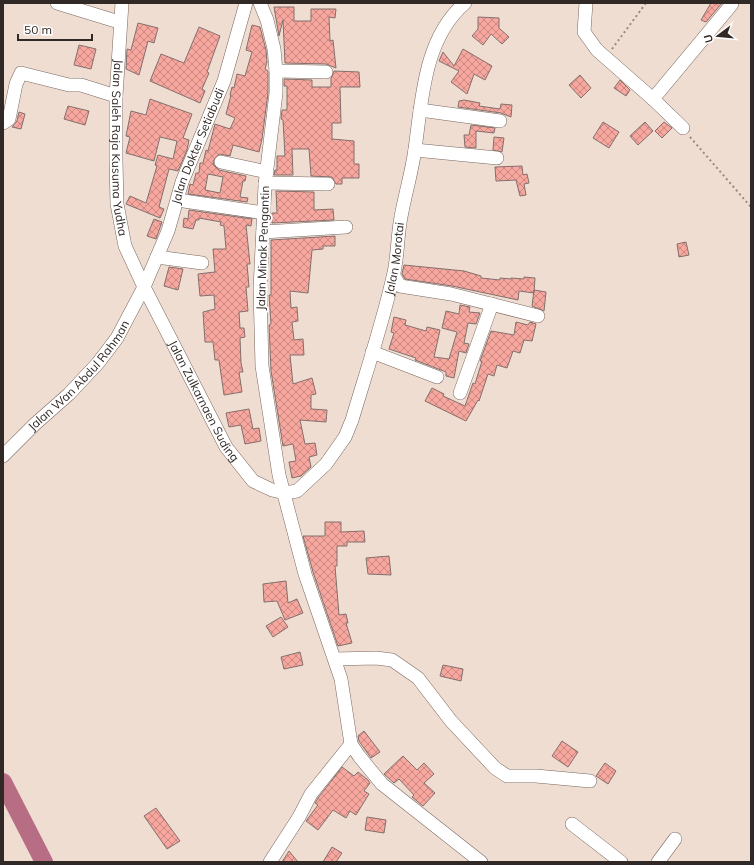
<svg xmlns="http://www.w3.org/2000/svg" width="754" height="865" viewBox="0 0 754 865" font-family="Mulish,sans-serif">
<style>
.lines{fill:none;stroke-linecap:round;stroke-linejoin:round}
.river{stroke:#b76d83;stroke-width:18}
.building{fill:url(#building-cross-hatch);stroke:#836f6d;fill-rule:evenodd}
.minor-casing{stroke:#78675e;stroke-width:14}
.path{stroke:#968981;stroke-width:2;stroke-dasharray:2 3;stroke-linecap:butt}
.minor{stroke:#fff;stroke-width:13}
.labels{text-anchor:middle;stroke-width:4;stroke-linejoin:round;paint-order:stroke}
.street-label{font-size:12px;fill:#302925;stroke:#fff}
</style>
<defs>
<pattern id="building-cross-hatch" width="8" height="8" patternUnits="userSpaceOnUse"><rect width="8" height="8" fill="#f8a79e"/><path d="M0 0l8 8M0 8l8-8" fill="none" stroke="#c98881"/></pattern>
</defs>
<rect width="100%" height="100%" fill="#f0ddd2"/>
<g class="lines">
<path class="river" d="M3,782l41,80"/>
</g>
<path class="building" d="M711,3h11l-16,19 -5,-2z
M274,7h20v14h17v-12h25l-1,9 -6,-1 1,24 3,-1 3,28 -10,-4 -41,-1 -2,-43 -4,16z
M478,17l21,1v10l10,9 -7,7 -11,-10 -8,11 -11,-9 6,-7z
M138,23l20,5 -4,15 -6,-2 -9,34 -13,-6 1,-20 4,1z
M252,25l8,2 6,23 1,12 -2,7 3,2v22l-6,46 -3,13 -26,-7 -3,11 -11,-2 -6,7 1,4 5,5 27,6 -1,5h-2l-3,16 8,1 -1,4 -59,-8 2,-10 3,1 3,-12h3l1,-10h3l3,-13 2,1 7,-27 15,5 5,-11 -9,-4 5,-19h-1l2,-8 2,1 3,-14 8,2 7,-24 -6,-2zM208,174l15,3 -3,16 -15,-3z
M199,27l21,9 -13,36 2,1 -7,16 3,2 -5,12 -50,-22 11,-27 23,9z
M79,45l17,4 -5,20 -17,-4z
M463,49l29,17 -7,14 -11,-6 -7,20 -16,-12 8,-11 -20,-10 4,-9 11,14z
M334,71l25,1 1,15h-20l1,36h-9v16l22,2v23h5v14h-17v6h-6l-4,-7 -21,-1 -2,-27h-17l1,26h-19l1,-5h2v-14h8l-2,-36 -2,-1 1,-9h5v-24h-3v-7l28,1v7h19v-9z
M580,75l11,13 -10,10 -12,-13z
M620,80l10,10 -4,6 -12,-8z
M150,99l42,15 -9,24 6,2 -2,10 -9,21 -9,-2 -10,38 5,2 -4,9 -34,-14 4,-8 16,7 11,-37 -2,-1 3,-10 15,4 4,-18 -17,-4 -6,24 -28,-8 4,-16 -4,-1 5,-25 15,4z
M464,100l16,3 -1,3 21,3 1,-5 11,1 -1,12 -10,-4 -43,-6 1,-6z
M68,106l21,5 -4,14 -21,-6z
M19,112l6,2 -4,15 -9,-2 5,-6z
M603,122l16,10 -10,16 -16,-10z
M645,122l8,9 -15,14 -8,-9z
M664,122l8,6 -10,10 -7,-7z
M471,125l24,3 -1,5 -18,-2v17l-11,-1 -1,-12h5z
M494,137l10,1 -2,14 -9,-2z
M522,166l1,9 4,-1 2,9 -5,1 2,11 -6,1 -4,-16 -20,1 -1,-14z
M276,191l38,1v18l19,-1 1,11 -62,3v-10h5z
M189,210l63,9 -1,7 -5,-1 4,39h-3l2,23h-3l2,24 -9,1 1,16h4l1,9 -5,1 1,25 2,9h-4l3,20 -18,3 -5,-35h-4l-2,-18h-8l-2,-30 12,-3 -1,-14 -14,1 -2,-22 17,-2 -2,-23h13l-2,-23 -4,-1 1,-3 -22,-4v2h-3l-3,9 -10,-2 1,-9 4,1z
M154,219l8,3 -6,17 -9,-3z
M335,236v10h-12v3l-11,1 -4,43 -18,-2 1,17 6,-1 1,14 -6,1 2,18 9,-1 1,16h-14l3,29 19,-6 4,16 -5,1v14l16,1 -1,12 -26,-2 5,24 10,-1 2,12 -8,2 2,10 -10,9 -9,2 -3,-16 7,-1 -3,-17 -10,2 -12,-75 -2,-46 2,-1 -2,-29h2v-55z
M686,242l3,13 -10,2 -2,-13z
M404,265l60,6 17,5v2l19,2v-2l11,1v-1l13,1v-2l11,1 -1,15 -15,-2 -1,9 -66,-14 -47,-7 -3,-5z
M169,267l14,2 -5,21 -14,-4z
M534,290l12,2 -2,19 -12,-5z
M460,305l10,2 -1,5 11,1 -4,11 -8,-1 -4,20 5,1 -3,9 -7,-2 -5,27 -8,-2v-4l-31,-12 1,-2 -27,-9 5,-16 -3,-1 3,-15 12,3 -1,5 21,6 1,-4 13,3 -6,27 15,2 8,-27 -15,-4 4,-17 13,3z
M516,322l12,3 2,-3 6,2 -4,17 -8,-1 -4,13 -7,-2 -6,17 -10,-3 -3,11 -6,-2 -9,27 -1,-1 -12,21 -41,-20 7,-13 12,6 -1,2 22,10 8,-23 2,1 7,-23h-2l11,-30 23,4z
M249,409l4,20 6,-1 2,13 -16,3 -4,-19 -12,2 -3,-14z
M325,522h16v10l23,-1 1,11h-18v4h-10v20h-2l4,49 7,-1 2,9h-2l6,20 -14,3 -25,-74 -10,-36h22z
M389,556l2,19 -23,-1 -2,-16z
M286,581l2,22 9,-4 6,14 -18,7 -8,-19 -13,1 -1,-18z
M281,617l7,10 -15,10 -7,-11z
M300,652l3,13 -19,4 -3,-12z
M443,665l20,4 -2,12 -21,-5z
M364,731l16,21 -9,6 -12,-17 -1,-5z
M562,741l16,11 -10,15 -16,-11z
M403,756l14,14 7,-7 10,11 -10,9 11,10 -12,13 -11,-9 2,-2 -15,-16 -5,4 -10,-9z
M605,763l11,8 -8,13 -12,-8z
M342,767l12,9 4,-4 10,8 2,3 -6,8 5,3 -13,21 -6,-4 -4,7 -13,-8 -15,20 -12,-9 12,-16 -3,-2 3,-5z
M156,808l24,33 -13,8 -23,-33z
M367,817l19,3 -2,13 -19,-3z
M332,847l10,6 -6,9h-13z
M289,851l9,11h-16z"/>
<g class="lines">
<g class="minor-casing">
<g id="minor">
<path d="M57,3l62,19"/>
<path id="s1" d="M122,3l-6,93v65l1,43 8,42 19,41 82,160 27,34 19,9 13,3 12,-2 29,-27 19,-27 7,-17c14,-47 30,-95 41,-143 5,-19 4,-40 8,-60 4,-23 11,-45 14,-68 7,-50 9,-111 50,-146"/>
<path d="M260,3l7,17 7,29 2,22v22l-11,92 -5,104 2,77 17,109 26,99 36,105 10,65 8,12 23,28 99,78"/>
<path d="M586,3l-2,29 13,18 56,49 30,29"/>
<path d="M276,71l50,1"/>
<path d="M653,99l79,-95"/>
<path d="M420,110l80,11"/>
<path d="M3,123l6,-4 7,-35 5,-11 48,12h12l35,11"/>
<path d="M415,150l82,8"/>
<path d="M221,162l46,10"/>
<path d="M265,183l63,1"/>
<path d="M184,201l80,12"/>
<path d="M263,232l83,-5"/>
<path d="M157,257l45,6"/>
<path d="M394,276l6,10 51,8 87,22"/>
<path d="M372,352l65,25"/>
<path d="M460,393l32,-89"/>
<path id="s2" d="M3,456l32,-32 34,-30 29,-31 19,-25 27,-51 24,-56 14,-49 42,-101 22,-78"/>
<path d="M335,659l41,-1 16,2 26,18 33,43 44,47 12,8h29l54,5"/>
<path d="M572,824l49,38"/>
<path d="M270,862l29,-45 12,-23 40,-50"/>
<path d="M658,862l17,-23"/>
</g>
</g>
<path class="path" d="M612,49l34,-46
M690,137l61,70"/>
<use href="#minor" class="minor"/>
</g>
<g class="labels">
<g class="street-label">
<text dy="4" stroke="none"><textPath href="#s2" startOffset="373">Jalan Dokter Setiabudi</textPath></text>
<text dy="4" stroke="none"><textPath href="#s1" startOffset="145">Jalan Saleh Raja Kusuma Yudha</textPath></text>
<text transform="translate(263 248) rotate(-88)" y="4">Jalan Minak Pengantin</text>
<text dy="4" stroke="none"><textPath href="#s1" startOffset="817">Jalan Morotai</textPath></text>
<text dy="4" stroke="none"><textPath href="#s2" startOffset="111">Jalan Wan Abdul Rahman</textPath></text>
<text dy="4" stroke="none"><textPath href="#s1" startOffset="418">Jalan Zulkarnaen Suding</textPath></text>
</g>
</g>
<rect width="754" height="865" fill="none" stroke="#302925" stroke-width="8"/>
<g transform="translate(718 36) rotate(254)" stroke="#ffffff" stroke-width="3" paint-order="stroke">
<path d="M0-3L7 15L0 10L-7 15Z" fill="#302925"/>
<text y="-6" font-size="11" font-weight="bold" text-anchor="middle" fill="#302925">U</text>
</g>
<path d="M18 34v6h74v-6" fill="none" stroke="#302925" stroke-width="2"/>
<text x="24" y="34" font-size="12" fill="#302925" stroke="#ffffff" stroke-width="3" paint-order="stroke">50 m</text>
</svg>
